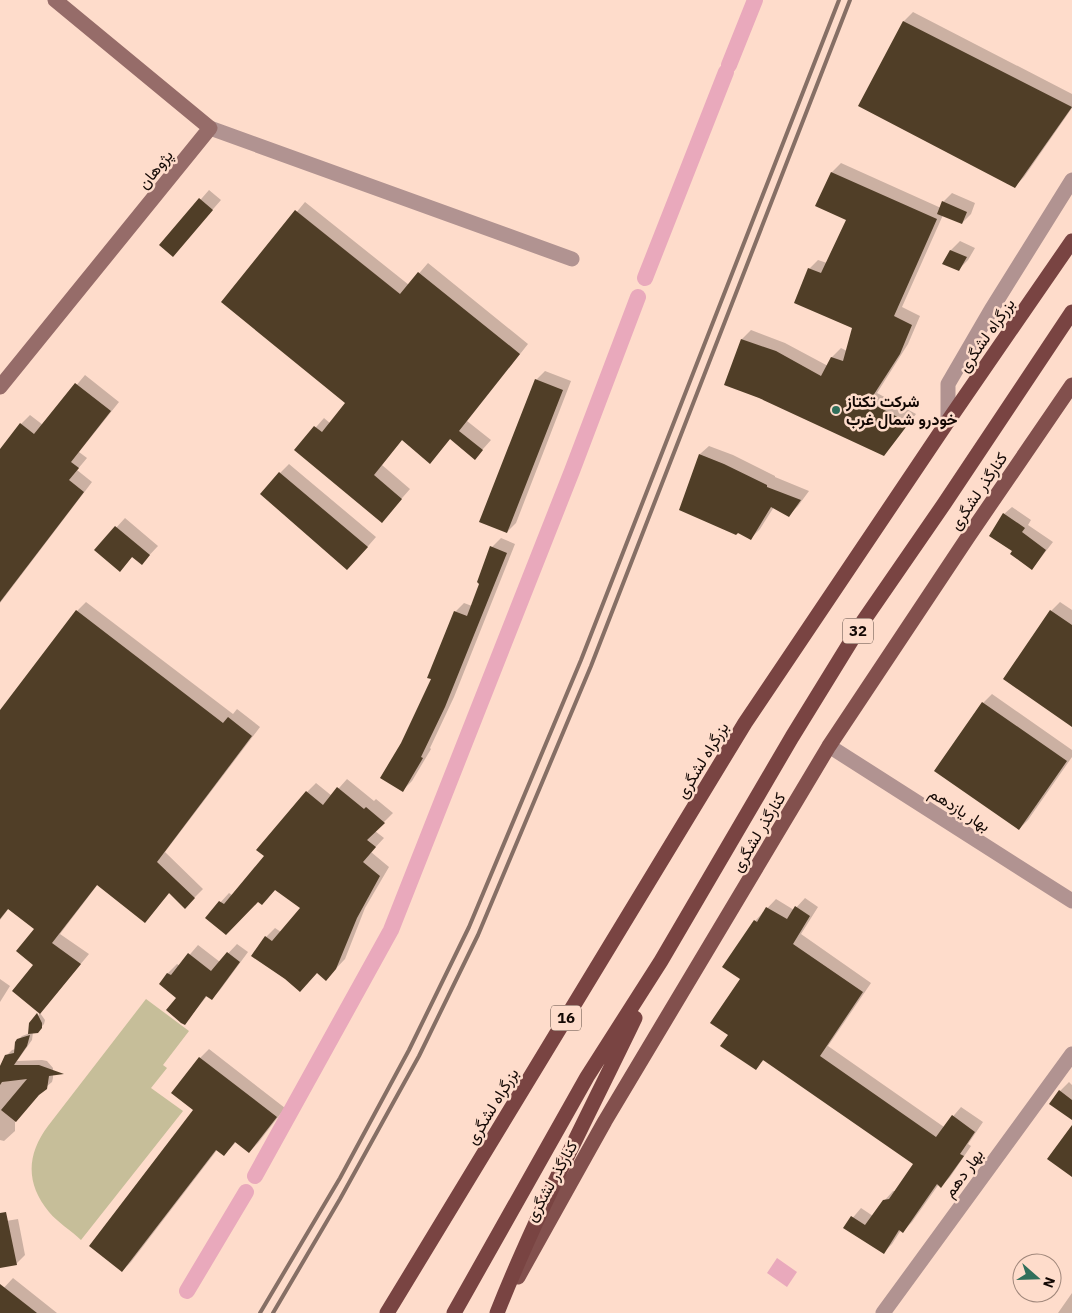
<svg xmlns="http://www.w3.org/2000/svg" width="1072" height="1313" viewBox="0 0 1072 1313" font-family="'IBM Plex Sans',Vazirmatn,sans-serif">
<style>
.green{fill:#c6be99}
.water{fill:#e9a9bc}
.shadow{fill:#0003}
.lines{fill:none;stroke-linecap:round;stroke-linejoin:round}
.canal{stroke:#e9a9bc;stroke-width:16}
.building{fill:#503e27}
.minor{stroke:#b19391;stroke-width:15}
.secondary{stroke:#966c69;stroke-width:15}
.primary{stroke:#82504d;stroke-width:15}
.trunk{stroke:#794442;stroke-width:15}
.rail{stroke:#866f65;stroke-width:4}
.poi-dot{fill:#316f5b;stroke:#fedccb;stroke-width:2}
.labels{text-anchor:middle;stroke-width:5;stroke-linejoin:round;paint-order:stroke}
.shield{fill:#fedccb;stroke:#5a4840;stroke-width:1}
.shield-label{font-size:15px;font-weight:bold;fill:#130804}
.street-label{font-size:16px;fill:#130804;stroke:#fedccb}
.poi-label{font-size:16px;font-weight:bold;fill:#130804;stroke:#fedccb;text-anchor:start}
</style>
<rect width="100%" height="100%" fill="#fedccb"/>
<path class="green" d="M146,999l43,32 -26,34 4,3 -16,20 32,23 -102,129c-10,-10 -23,-17 -32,-28 -24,-29 -22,-58 -1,-86z"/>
<path class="water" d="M777,1258l20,14 -10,15 -20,-14z"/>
<path class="shadow" d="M913,12l159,82v14l-48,69 -9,9 -155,-81 44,-84z
M841,163l100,45 2,-6 9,-9 23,10 -4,11 -9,9 -19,-8 -41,92 18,9 -12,28 -31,49 39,21 -24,31 -9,9 -104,-48 -53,-22 16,-45 9,-9 34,13 43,23 4,-9 9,-9 6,3 6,-24 -44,-58 9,-9 9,3 21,-44 -31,-14 15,-33z
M209,190l12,10 -48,55 -12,-10z
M305,202l104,83 19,-22 100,81 -61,77 24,19 -16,18 -24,-20 -21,24 -28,-22 -20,25 28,24 -28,32 -86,-71 28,-32 7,6 16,-21 -125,-101z
M960,241l15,7 -7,12 -9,9 -15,-6 7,-13z
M545,371l26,10 -55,142 -9,9 29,-152z
M85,375l34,27 -40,50 8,6 -10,12 15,12 -92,121v-152l21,-27 9,-9 13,10z
M709,446l24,9 42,21v1l34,14 -11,15 -9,9 -15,-8 -14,22 -9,9 -51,-84z
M289,464l87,73 -20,23 -76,-87z
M1012,507l19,13 -3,5 25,17 -21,27 -18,-18 -10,-37z
M125,518l33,28 -16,17 -9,-7 -13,14 -24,-20z
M501,538l14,6 -61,153 -24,51 1,1 -19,32 -9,9 -1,-46 31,-65 22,-67 9,-9 8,3 9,-22 11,-37z
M86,602l147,112 4,-5 23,18 -95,125 38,37 -9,9 -24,-6 -25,30 -47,-38 -38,50 29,20 -49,59 5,7 -1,4 -7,8h-4l-1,8 -15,21 25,-1 5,1 6,7v10l-1,4 -12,10 -25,30v9l-11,10 -4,-1v-74l6,-10 6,-6 4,-1 1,-8 5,-5 8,-3 10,-21 -5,-47 1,-37 -27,-20 -9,12v-208l77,-101z
M1060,602l12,8v115l-21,-114z
M992,694l80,56v7l-44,63 -9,9 -83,-58 47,-68z
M347,779l27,22 2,-2 17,14 -18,18 9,7 -13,14 18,15 -24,41 -20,51 -19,20 -60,-42 9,-9 6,4 20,-24 -25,-19 -14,15 -4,-4 -51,17 22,-24 3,2 34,-39 41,-64 9,-9 16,13z
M805,898l13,9 -17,27 70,49 -43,63 116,81 17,-20 22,15 -15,22 3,2 -21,31 -9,9 -2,-2 -27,38 -9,9 -2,-1 -9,14 -9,9 -38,-26 16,-19 12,8 11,-15 9,-10h3l19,-27 -150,-105 -10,9 -25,-33 12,-56 -18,-12 31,-46 21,-22 18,11z
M237,944l11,8 -28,38 -8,9 -5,-3 -22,27 -7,-26 -18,-13 8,-11 9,-9 3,2 18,-21 22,17z
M0,979l10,7 -10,16z
M209,1049l76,59 -27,35 -9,9 -13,-10 -12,13 -7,-5 -86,112 -9,9 73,-161 -22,-17 27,-35z
M1069,1082l3,3v34l-12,-28z
M18,1219l7,36 -9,9 -16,3v-45z
M13,1278l44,35h-57v-21z
M1072,1293v20h-14z"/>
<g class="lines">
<path class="canal" d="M729,65l26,-65
M645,278l81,-206
M255,1176l136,-246 181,-459 66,-174
M187,1291l59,-99"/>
</g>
<path class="building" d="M903,21l169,86 -57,81 -157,-82z
M831,172l106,47 -43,97 18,9 -12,29 -31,48 40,21 -25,33 -125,-58 -35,-13 17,-46 35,12 45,25 10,-19 12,4 9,-33 -58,-25 14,-35 13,5 25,-53 -31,-14z
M199,198l14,12 -40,47 -14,-12z
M942,201l25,11 -5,12 -25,-10z
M295,210l105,84 18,-22 102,82 -61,77 24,19 -8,10 -25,-21 -20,25 -28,-24 -28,35 28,24 -20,24 -88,-73 20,-24 8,6 23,-29 -124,-101z
M950,250l17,7 -8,14 -17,-7z
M535,379l28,11 -56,143 -28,-11z
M75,383l36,28 -40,51 8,6 -10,12 15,12 -84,110v-153l20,-26 14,11z
M699,454l25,10 43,21v2l34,13 -12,17 -18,-10 -20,33 -13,-7 -2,2 -57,-25z
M279,472l89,75 -21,23 -87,-76z
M1003,513l22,15 -3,4 24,18 -14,20 -22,-16 2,-3 -23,-15z
M115,526l35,29 -8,10 -10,-8 -12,15 -26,-22z
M490,546l17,7 -62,154 -24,50 2,1 -20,34 -23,-14 21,-35 30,-64 -4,-1 27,-67 13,5 12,-32 -2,-2z
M76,610l147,113 5,-6 24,19 -95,126 38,36 -10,11 -16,-16 -24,30 -48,-38 -45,58 29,21 -41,50 -28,-23 21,-26 -17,-14 18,-22 -26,-20 -8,10v-209z
M1050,610l22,15v102l-69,-48z
M982,702l85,59 -48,69 -85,-59z
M337,787l27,22 2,-2 19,16 -18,17 9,7 -13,15 17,14 -23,42 -21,51 -10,12 -9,-8 -17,19 -15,-13 -34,-23 14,-20 7,5 28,-33 -25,-18 -13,15 -4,-3 -32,33 -21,-17 14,-17 5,3 40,-48 -8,-6 50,-59 17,14z
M795,906l15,10 -17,28 70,48 -43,64 116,81 16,-22 23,17 -15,22 4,2 -23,32 -4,-4 -34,49 -4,-3 -15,24 -41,-26 8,-12 14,9 18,-25 6,-1 24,-35 -150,-104 -7,10 -36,-24 8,-11 -18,-12 30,-44 -18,-12 32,-47 3,2 9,-15 21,12z
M227,952l13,10 -28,38 -6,-4 -21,29 -4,-2 -15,-13 10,-12 -17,-14 8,-11 4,2 17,-22 23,18z
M37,1013l5,10v5l-4,5 -10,1 1,-11z
M30,1035l-3,11 -13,19h25l25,9 -15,2 -2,13 -8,6 -23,27 -15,-12 26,-31 -25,3 -2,3v-19l5,-11 9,-2 1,-11 2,-3z
M199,1057l78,60 -28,36 -14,-11 -11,14 -8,-6 -94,122 -33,-26 104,-136 -22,-17z
M1059,1090l13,10v20l-23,-16z
M1072,1125v52l-25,-18z
M6,1212l11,53 -17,3v-55z
M0,1284l37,29h-37z"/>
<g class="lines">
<path class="minor" d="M210,128l362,131
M948,421v-37l43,-74 81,-130
M829,746l243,155
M883,1313l189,-259"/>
<path class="secondary" d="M0,387l210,-259 -155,-128"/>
<path class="primary" d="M518,1277l87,-156 224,-375 139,-209 104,-152"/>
<path class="trunk" d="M387,1313l358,-590 203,-302 124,-180
M454,1313l133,-236 74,-116 131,-224 72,-117 80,-116 128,-192
M497,1313c40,-101 91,-197 138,-295"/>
<path class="rail" d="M260,1313l80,-135 69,-128 60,-123 112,-267 258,-660
M273,1313l67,-114 79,-143 59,-121 113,-269 259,-666"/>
</g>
<circle class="poi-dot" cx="836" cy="410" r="5"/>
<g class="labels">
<g class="shield">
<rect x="843" y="618.5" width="30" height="25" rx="4"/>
<rect x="551" y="1005.5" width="30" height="25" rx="4"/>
</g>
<g class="shield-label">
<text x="858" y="636">32</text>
<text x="566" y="1023">16</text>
</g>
<g class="street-label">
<text transform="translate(155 169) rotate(-51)" y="6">پژوهان</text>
<text transform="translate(986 335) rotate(-55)" y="6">بزرگراه لشگری</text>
<text transform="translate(978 491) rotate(-56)" y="6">کنارگذر لشگری</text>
<text transform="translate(702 760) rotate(-59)" y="6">بزرگراه لشگری</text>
<text transform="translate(960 809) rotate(32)" y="6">بهار یازدهم</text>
<text transform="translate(758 832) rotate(-59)" y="6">کنارگذر لشگری</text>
<text transform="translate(492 1106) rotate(-59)" y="6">بزرگراه لشگری</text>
<text transform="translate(963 1173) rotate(-54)" y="6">بهار دهم</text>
<text transform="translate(551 1181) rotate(-61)" y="6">کنارگذر لشگری</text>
</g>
<g class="poi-label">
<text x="846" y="407">شرکت تکتاز<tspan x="846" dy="18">خودرو شمال غرب</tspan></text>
</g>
</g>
<g transform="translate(1037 1278) rotate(110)"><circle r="24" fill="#fedccb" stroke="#a0877b"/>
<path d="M0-4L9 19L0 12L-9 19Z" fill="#316f5b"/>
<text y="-8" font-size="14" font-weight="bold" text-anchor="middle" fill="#130804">N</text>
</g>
</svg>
